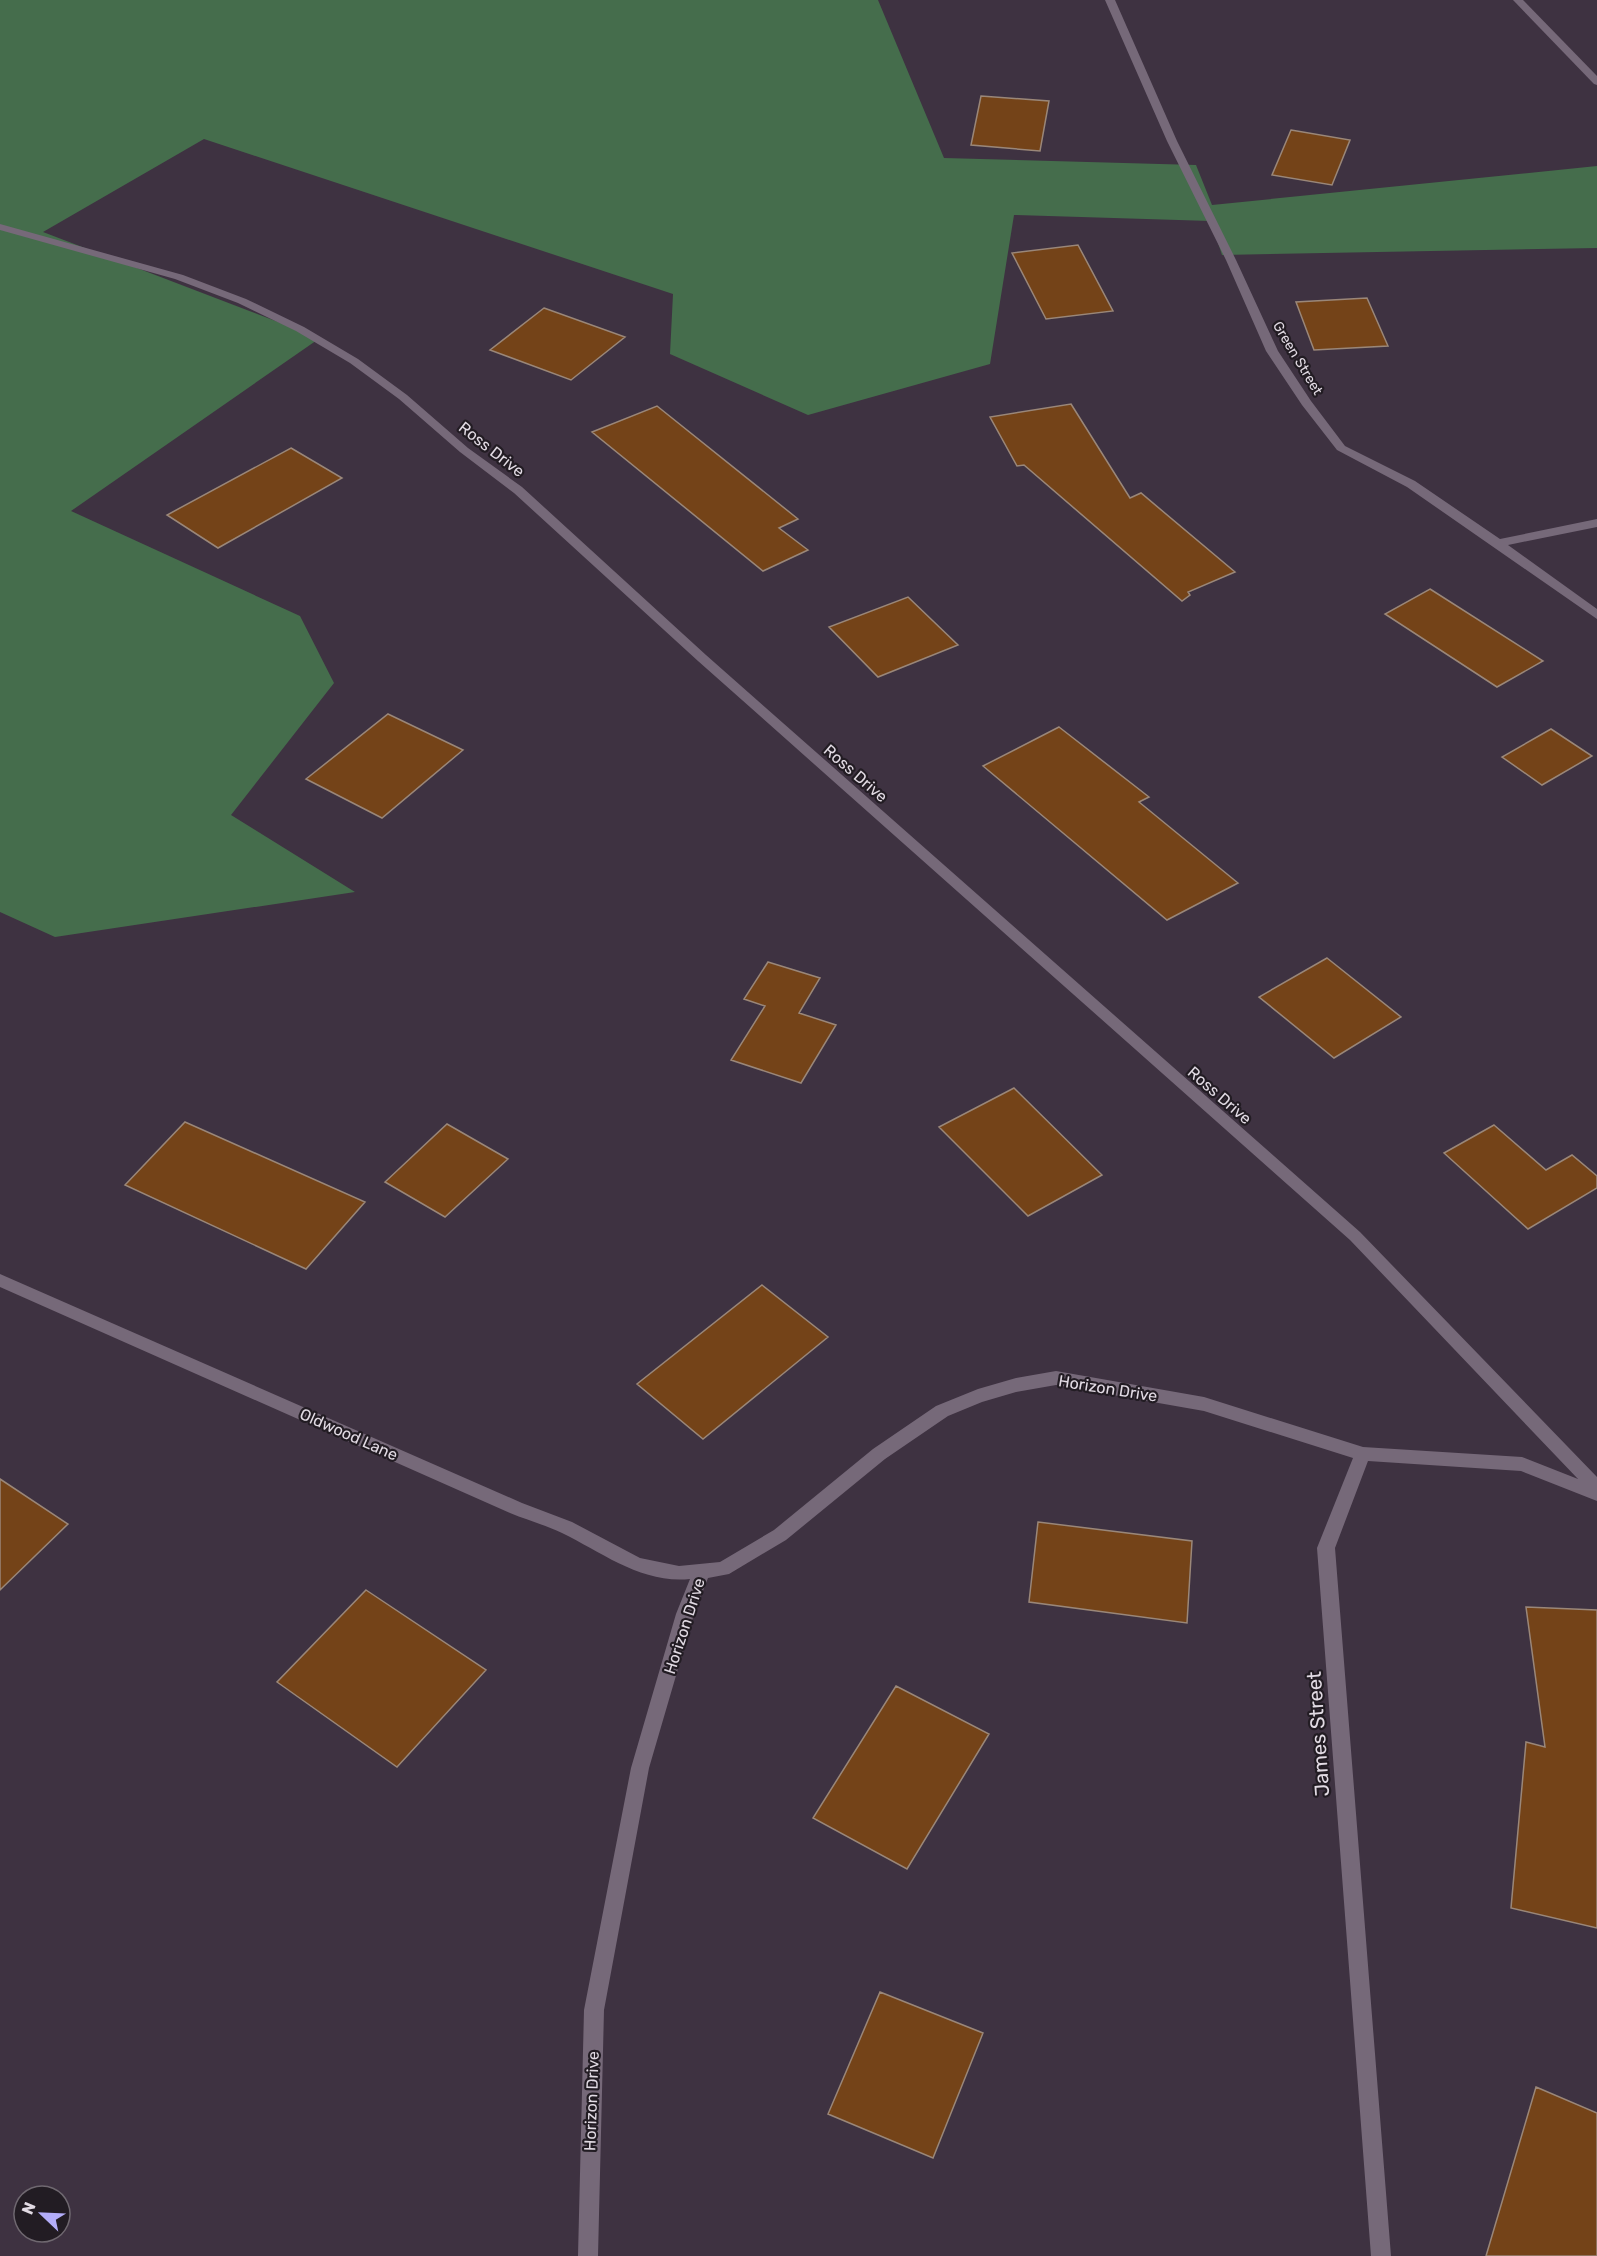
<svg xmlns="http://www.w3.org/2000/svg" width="1597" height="2256" viewBox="0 0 1597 2256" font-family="Rubik,sans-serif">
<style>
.green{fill:#456d4c}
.building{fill:#744318;stroke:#9a8779;stroke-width:1.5}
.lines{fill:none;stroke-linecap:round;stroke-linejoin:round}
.service{fill:#766979;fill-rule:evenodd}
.minor{fill:#766979;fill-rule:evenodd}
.labels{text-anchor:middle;stroke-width:4.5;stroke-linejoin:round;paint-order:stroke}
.far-street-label{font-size:14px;fill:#e2dbe4;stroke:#221c23}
.street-label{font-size:16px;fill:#e2dbe4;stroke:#221c23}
.near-street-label{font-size:20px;fill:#e2dbe4;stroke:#221c23}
</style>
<rect width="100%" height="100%" fill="#3e3241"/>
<path class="green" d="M0,0h878l66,158 252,7 16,40 385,-39v82l-375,7 -11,-34 -197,-6 -24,149 -182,51 -138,-61 3,-60 -469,-155 -161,93 277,106 -249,173 229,105 34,67 -103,132 124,77 -300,45 -55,-25z"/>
<path class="building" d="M981,96l68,5 -9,50 -69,-6z
M1291,130l59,10 -18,45 -60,-10z
M1078,245l35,66 -67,8 -34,-66z
M1367,298l21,48 -74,4 -18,-48z
M544,308l81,29 -54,43 -81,-30z
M1071,404l59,94 11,-5 94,79 -47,20 2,3 -8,6 -158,-136 -7,1 -27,-49z
M657,406l141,113 -19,9 29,22 -45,21 -171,-139z
M291,448l51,30 -124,70 -51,-33z
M1430,589l113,72 -46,26 -112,-73z
M908,597l50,48 -80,32 -49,-50z
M388,714l75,36 -81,68 -76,-39z
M1059,727l90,70 -10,5 99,81 -71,37 -184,-154z
M1551,729l41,27 -50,29 -40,-28z
M1327,958l74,59 -67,41 -75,-61z
M768,962l52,16 -21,35 37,12 -35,58 -70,-23 34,-54 -21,-7z
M1014,1088l88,87 -74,41 -89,-89z
M185,1122l180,80 -59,67 -181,-84z
M447,1124l61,35 -63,58 -60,-35z
M1494,1125l52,45 26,-15 25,21v12l-69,41 -84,-76z
M762,1285l66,52 -125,102 -66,-55z
M0,1479l68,45 -68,66z
M1038,1522l154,19 -5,82 -158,-21z
M366,1590l120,80 -89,97 -120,-85z
M1526,1607l71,3v318l-86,-20 15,-166 19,5z
M896,1686l93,48 -82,135 -94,-51z
M880,1992l103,41 -50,125 -105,-44z
M1536,2087l61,26v143h-111z"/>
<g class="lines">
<path class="service" d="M1513,0h10l74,76v9l-3,-1z"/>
<path class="minor" d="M1105,0h10l62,141 59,119 42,91 33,50 34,45 70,35 85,58 97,-20v8l-89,18 89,64v10l-190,-132 -70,-37 -35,-45 -36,-54 -40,-91 -59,-119z
M0,224l183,51 63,24 58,28 54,32 49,36 61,53 54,39 184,168 654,577 237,245v24l-76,-30 -153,-10 -33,87 56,708h-20l-54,-708 36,-90 -149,-47 -148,-26 -40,7 -34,10 -34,14 -63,43 -99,81 -57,34 -21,4 -14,36 -45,154 -45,242 -6,246h-20l6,-246 47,-242 45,-154 14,-35c-48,5 -87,-26 -128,-46 -17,-8 -35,-13 -52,-20l-510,-226v-13l522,229 50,19 68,36 39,8 41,-4 54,-32 99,-81 63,-43 42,-17 38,-11 40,-7 148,26 159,50 159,10 56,22 -228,-239 -652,-579 -184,-168 -54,-41 -61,-53 -49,-36 -54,-32 -58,-28 -63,-24 -175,-49z"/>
</g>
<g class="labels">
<g class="far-street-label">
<text transform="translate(1298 358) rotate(59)" y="5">Green Street</text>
</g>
<g class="street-label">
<text transform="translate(492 449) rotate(38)" y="6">Ross Drive</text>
<text transform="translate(856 773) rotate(41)" y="6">Ross Drive</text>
<text transform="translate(1220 1095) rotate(41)" y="6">Ross Drive</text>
<text transform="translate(1108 1388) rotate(9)" y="6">Horizon Drive</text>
<text transform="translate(349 1434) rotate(24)" y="6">Oldwood Lane</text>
<text transform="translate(684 1626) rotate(-72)" y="6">Horizon Drive</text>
<text transform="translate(591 2101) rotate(-88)" y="6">Horizon Drive</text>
</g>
<g class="near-street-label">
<text transform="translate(1318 1734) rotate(-94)" y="7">James Street</text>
</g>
</g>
<g transform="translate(42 2214) rotate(293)"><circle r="28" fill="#221c23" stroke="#6f6870" stroke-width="1.5"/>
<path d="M0-4.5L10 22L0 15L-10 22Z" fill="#b3adf9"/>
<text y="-9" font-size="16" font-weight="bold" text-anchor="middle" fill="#e2dbe4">N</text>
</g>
</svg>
